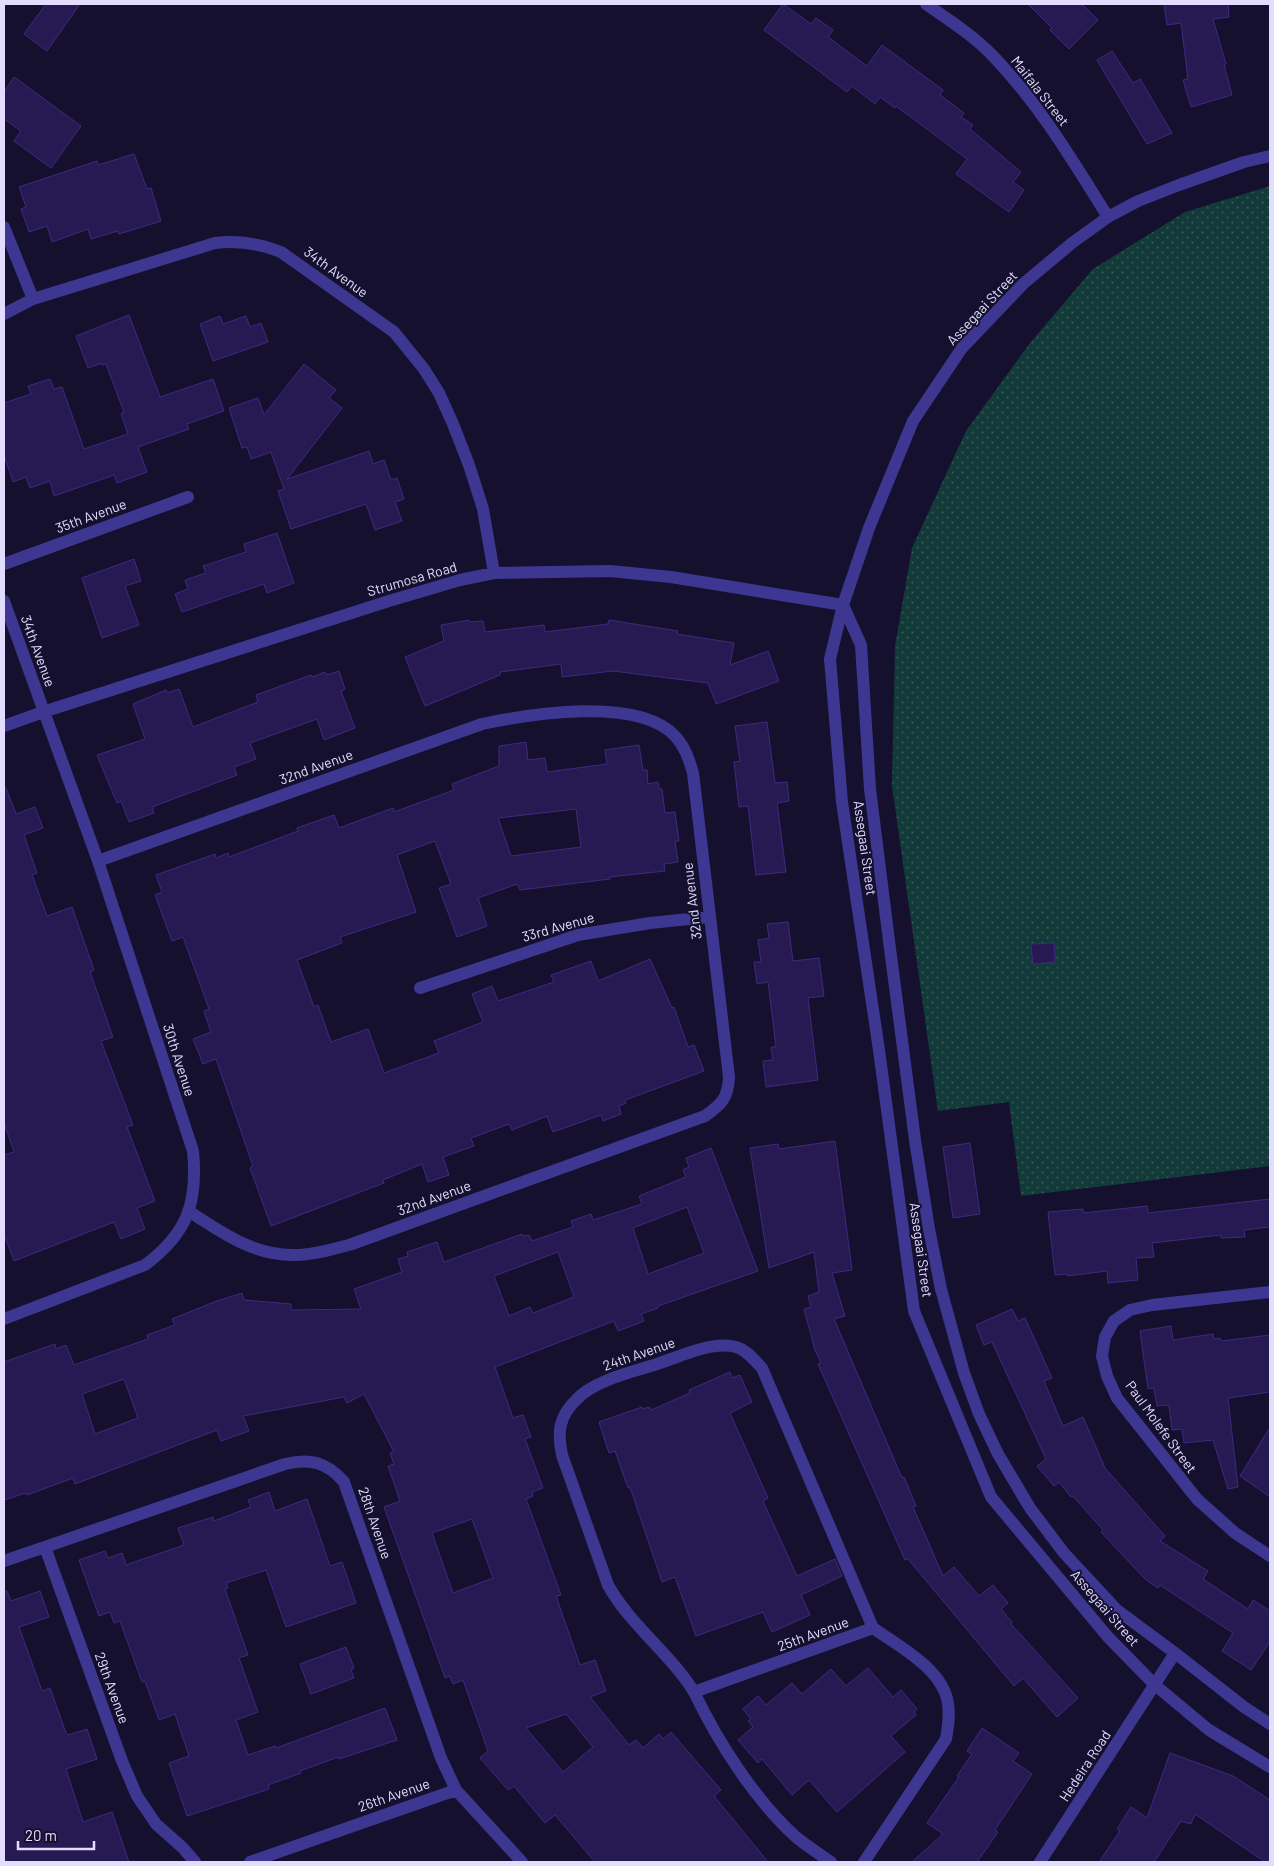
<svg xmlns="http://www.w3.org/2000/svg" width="1274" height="1866" viewBox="0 0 1274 1866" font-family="Barlow,sans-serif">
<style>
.grass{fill:url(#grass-dots)}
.building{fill:#271a52;stroke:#3d2a80;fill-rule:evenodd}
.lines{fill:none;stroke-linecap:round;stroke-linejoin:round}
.minor{stroke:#3d3792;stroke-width:12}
.tertiary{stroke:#3d3792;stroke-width:12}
.labels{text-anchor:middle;stroke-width:4;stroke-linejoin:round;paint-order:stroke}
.street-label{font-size:14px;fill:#e2ddff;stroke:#16102f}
</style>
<defs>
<pattern id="grass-dots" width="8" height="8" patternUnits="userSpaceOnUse" patternTransform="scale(1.25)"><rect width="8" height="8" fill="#123a39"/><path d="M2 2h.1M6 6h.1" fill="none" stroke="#345657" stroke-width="1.8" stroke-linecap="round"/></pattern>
</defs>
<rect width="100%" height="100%" fill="#16102f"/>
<path class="grass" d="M1270,186v980l-249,30 -12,-94 -71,9 -46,-325 3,-140 17,-98 54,-117 64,-88 63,-74 92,-57z"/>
<path class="building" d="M46,4h34l-33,47 -23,-17z
M783,4l28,20 5,-6 17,12 -5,7 39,29 15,-21 61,45 -3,5 24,18 -3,4 12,8 -3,4 51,43 -8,10 11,8 -15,22 -53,-38 11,-15 -52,-39 -19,-14 -1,2 -15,-11 -5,7 -23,-18 -5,6 -83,-62z
M1028,4h54l16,16 -29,29 -19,-19 2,-2z
M1164,4h64l1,13 -16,2 13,45 -2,1 8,30 -41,12 -8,-27 5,-1 -7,-56 -14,2z
M1112,51l21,32 7,-4 32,54 -25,11 -50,-84z
M14,77l67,49 -30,42 -37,-27 7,-10 -17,-12v-27z
M134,154l13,35 4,-1 10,33 -42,13 -1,-3 -27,8 -3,-10 -36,13 -5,-16 -18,6 -8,-23 5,-2 -7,-20 78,-26 1,4z
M129,315l31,82 53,-18 11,32 -37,13 2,5 -51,18 9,25 -30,11 -3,-8 -60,21 -4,-15 -20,7 -4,-11 -13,5 -9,-27v-52l27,-9 -3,-8 22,-7 4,10 8,-2 22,62 44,-15 -7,-20 3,-2 -18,-48 -4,1v-2l-14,5 -12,-32z
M220,316l3,8 23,-8 4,11 11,-4 7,19 -55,19 -13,-37z
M304,364l32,26 -7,8 13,10 -55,71 82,-28 4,13 11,-4 7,20 6,-2 7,21 -9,3 7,19 -27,9 -9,-26 -75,25 -13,-38 6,-2 -13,-37 -20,7 -4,-12 -5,1 -13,-40 29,-10 6,17z
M277,533l17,50 -27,10 -3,-9 -82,28 -7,-18 13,-5 -3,-9 21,-7 -3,-7 43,-14 -2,-8z
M134,559l7,22 -16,5 14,39 -37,13 -20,-60z
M469,620l1,2 13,-1 2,11 59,-7 1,7 63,-8 1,-4 69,11 -1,3 57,9 -4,22 38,-14 11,30 -63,23 -8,-21 -95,-12 -51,6 -1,-13 -61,8v3l-75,31 -20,-49 39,-16 -3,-16z
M339,671l6,18 -4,2 14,37 -31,12 -7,-21 -67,24 6,16 -22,8 3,8 -85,32 2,6 -25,9 -8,-21 -4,2 -20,-48 48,-16 -12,-35 33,-14 1,3 12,-4 14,38 65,-25 -2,-7 55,-20 1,2 13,-5 2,3z
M767,722l8,61 12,-1 2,19 -12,2 9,69 -30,3 -8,-69 -9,1 -5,-45 6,-1 -5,-35z
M526,742l2,18 17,-2 2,14 60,-8 -2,-14 34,-5 4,25h4l1,14 10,-2 1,7h3l3,24 10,-1 4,29h-4l3,21 -14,2 1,7 -56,6 1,2 -90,11 -3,-6 -39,14 9,28 -30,11 -18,-49 12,-4 -16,-43 -38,14 19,57 -76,25 2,6 -45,17 17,47 4,-2 13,37 37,-13 16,44 55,-20 -5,-12 49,-19 -11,-28 20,-8 6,15 56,-19 -3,-7 40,-14 7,20 52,-22 22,49 2,-1 14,40 6,-2 10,26 -79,29 1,3 -7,3 2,8 -18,7 -2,-6 -48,17 -6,-16 -35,14 -3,-6 -38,14 3,8 -31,11 6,18 -21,7 -6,-18 -39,16 1,3 -113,43 -21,-58 3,-2 -37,-107 -13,5 -10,-25 18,-7 -7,-21 5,-2 -26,-72 -11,4 -17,-46 7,-3 -6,-17 59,-21 1,4 12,-5 1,4 69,-26 -1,-3 37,-13 5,13 54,-20 1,4 60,-22 -2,-6 47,-18v-20zM576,809l5,38 -70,9 -13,-38z
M4,788h2l10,26 19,-7 8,21 -19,7 13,38 -5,2 15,41 25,-9 22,63 -4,2 23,65 -12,4 32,84 -6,2 28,74 -18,7 8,21 -24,10 -7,-17 -100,39 -10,-27v-79l10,-3 -10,-29z
M788,922l5,39 26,-3 5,38 -16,2 10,82 -52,7 -3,-26 10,-1 -2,-13h5l-8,-65 -11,2 -3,-22h7l-3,-22 11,-2 -2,-14z
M1054,943l1,19 -22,2 -2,-20z
M835,1141l17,129 -20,3 13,43 -11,3 68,159 2,-1 12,29 -3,1 30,69 11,-9 25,29 14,-11 15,18 -7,6 11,13 -1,2 67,74 -21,19 -34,-39 -9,8 -106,-127 -3,1 -87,-196 3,-1 -6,-13 -11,-41 7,-2 -3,-11 11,-4 -5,-40 -45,16 -19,-120 28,-4 1,5z
M970,1143l10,71 -27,4 -10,-71z
M711,1148l47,123 -100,35v2l-17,6 3,7 -26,10 -4,-10 -119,46 18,51 10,-3 8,22 -6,2 18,49 -11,4 1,4 -7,3 35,96 -5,1 24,69 15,-5 11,31 -16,6 39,48 7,-5 7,8 16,-14 4,5 8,-7 50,58 -7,6 54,66h-173l-40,-47 -10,8 -31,-37 -6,4 -28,-32 8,-7 -25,-71 -10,4 -3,-8 -5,2 -61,-171 16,-6 -12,-35 6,-2 -4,-11 4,-1 -30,-58 -17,9 -3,-6 -101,19 6,15 -28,10 -4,-11 -142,54 -2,-6 -46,17 -1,-2 -22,7v-138l51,-18 1,5 10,-4 8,20 74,-26 -1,-4 28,-10 -3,-6 42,-17 28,-9 2,7 47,4v6l70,-1 -7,-20 48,-17 -4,-13 10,-3 -1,-4 30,-10 7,20 78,-28 1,2 6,-1 3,6 41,-14 -2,-6 20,-7 2,6 49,-16 -3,-8 47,-19 -3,-7 6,-3 -3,-9zM687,1207l17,46 -56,21 -15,-46zM558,1252l16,45 -41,16 -3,-6 -21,9 -15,-40zM124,1379l14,39 -43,16 -13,-40zM472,1519l21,59 -40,15 -21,-60zM566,1714l27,33 -30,25 -37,-44z
M1270,1199v28l-26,3 1,7 -24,1v-3l-69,8 2,14 -18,1 2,22 -30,3 -1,-12 -40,5v-2l-12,1 -7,-63 35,-3v4l64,-7 1,7z
M1012,1309l6,12 7,-3 27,60 -8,3 19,45 20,-9 22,51 60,68 -5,5 48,30 -5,8 45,30 5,-9 17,11v31l-19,28 -29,-19 11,-18 -73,-48 -2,3 -13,-9 -44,-47 2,-2 -30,-34 -2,1 -12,-15 -5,4 -17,-20 9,-7 -54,-117 -8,3 -8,-20z
M1171,1326l2,14 40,-6 1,5 6,-1 1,3 49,-6v57l-42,6 10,89 -10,2 -15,-49 -29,3 -2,-14 -10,1 -3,-25 -12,1 -3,-18 -6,1 -8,-58z
M730,1372l2,6 8,-3 12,27 -22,11 38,85 -5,3 34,75 38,-17 7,17 -41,19 9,20 -38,17 -9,-20 -67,24 -21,-59 -13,5 -32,-95 -2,1 -13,-37 -6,2 -10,-31 43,-15 1,2 6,-2 2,3 39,-17 -1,-3z
M1270,1427v70l-30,-21z
M269,1492l6,19 32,-12 23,67 12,-4 14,41 -70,24 -20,-57 -40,13 2,5 -3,1 23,66 -9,3 19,54 -22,8 12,35 27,-9 1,2 109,-40 12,32 -58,19 -1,-2 -38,14 1,2 -33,12 1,4 -82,27 -18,-53 20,-7 -14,-42 -16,6 -14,-39 -3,1 -22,-61 -6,2 -4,-11 -11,4 -20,-56 26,-9 3,7 14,-5 4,12 58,-20 -6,-17 35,-11 1,4 37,-14 -3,-7z
M4,1591h3l4,10 29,-10 9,26 -30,10 23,64 8,-3 16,45 2,2 19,-6 10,30 -31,10 17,53 29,-10 17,50h-125z
M346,1647l8,21 -3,2 3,8 -43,16 -11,-30z
M868,1668l25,29 8,-7 16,19 -3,3 2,3 -25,21 14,16 -68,60 -28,-32 -17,15 -30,-36 -4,4 -20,-23 15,-13 -5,-6 3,-2 -8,-10 15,-13 8,9 26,-22 10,11 29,-25 15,17z
M982,1728l37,25 -6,8 19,13 -37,56 3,2 -21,30h-65l31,-28 -16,-11 32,-46 -2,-1 15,-22 -5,-3z
M1170,1753l63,23 37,24v62h-5l-70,-48 -4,10 -10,-3 -27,41h-55l21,-31 -3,-2 14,-22 16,11z"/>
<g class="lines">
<path class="minor" d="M926,4c23,16 48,32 67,52 46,48 80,105 115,161
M4,227l29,72
M4,314l29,-15 182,-56c23,-3 43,0 66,9l113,80 30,37 15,24 14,31 16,41 14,44 11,64
M4,564l184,-67
M4,601l94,260 95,290c5,51 -5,82 -48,114l-141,54
M4,726l39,-14 346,-111 71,-21 34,-7 116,-2 61,6 172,28
M98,861l384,-137c48,-10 156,-28 193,12 10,11 14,23 18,37l36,304c-1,21 -7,27 -24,39l-353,128c-19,5 -38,11 -57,11 -41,1 -72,-22 -105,-43
M420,988l158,-53 72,-12 59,-6
M1270,1292l-118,13 -22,5 -16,11 -9,16 -3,19 5,20 10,22 80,101 38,34 35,23
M45,1547l240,-83c25,-6 42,-2 59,18l97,276 15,32
M4,1561l41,-14 77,214 15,35 19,28 27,24 12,14
M694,1692c-24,-39 -64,-67 -86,-107l-46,-130c-5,-23 -3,-39 15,-56 18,-19 56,-27 80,-35 15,-5 29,-11 44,-15 10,-3 25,-5 35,-2 11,3 18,13 26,21l111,260
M250,1862l206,-72 66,72
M831,1862c-12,-8 -24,-16 -35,-25 -41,-37 -78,-95 -102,-145l179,-64
M864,1862l82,-123c2,-12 4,-23 2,-35 -4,-34 -49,-58 -75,-76"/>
<path class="tertiary" d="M1270,156l-26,6 -65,23 -41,16 -30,16 -36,26 -49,41 -61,64 -49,73 -44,107 -26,77 -13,54 12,143 37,248 35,261 77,186 117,140 47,48 54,45 61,37
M843,605l18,40 9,144 19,152 26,199 14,89 12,60 23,84 15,41 19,40 32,54 34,45 53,57 58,43 69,54 26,17
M1040,1862l135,-209"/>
</g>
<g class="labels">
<g class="street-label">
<text transform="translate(1040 91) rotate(52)" y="5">Maifala Street</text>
<text transform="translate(336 272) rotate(36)" y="5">34th Avenue</text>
<text transform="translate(982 308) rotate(-47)" y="5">Assegaai Street</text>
<text transform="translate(91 516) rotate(-20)" y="5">35th Avenue</text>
<text transform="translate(412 579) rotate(-16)" y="5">Strumosa Road</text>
<text transform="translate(38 651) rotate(70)" y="5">34th Avenue</text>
<text transform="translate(316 767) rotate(-20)" y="5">32nd Avenue</text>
<text transform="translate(865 848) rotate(82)" y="5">Assegaai Street</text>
<text transform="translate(692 901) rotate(-97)" y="5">32nd Avenue</text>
<text transform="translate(558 927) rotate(-16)" y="5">33rd Avenue</text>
<text transform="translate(179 1060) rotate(72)" y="5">30th Avenue</text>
<text transform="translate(434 1198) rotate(-20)" y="5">32nd Avenue</text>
<text transform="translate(921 1250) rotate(82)" y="5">Assegaai Street</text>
<text transform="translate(639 1354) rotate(-19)" y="5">24th Avenue</text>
<text transform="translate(1161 1427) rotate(54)" y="5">Paul Molefe Street</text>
<text transform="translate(375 1523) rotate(71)" y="5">28th Avenue</text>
<text transform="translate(1105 1608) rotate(49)" y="5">Assegaai Street</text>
<text transform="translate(813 1634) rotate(-20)" y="5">25th Avenue</text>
<text transform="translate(112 1688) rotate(70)" y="5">29th Avenue</text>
<text transform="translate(1085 1766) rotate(-57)" y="5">Hedeira Road</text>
<text transform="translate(394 1795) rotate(-19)" y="5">26th Avenue</text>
</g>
</g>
<rect width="1274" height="1866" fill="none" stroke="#e2ddff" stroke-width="10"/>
<path d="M18 1841v8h76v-8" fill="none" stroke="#e2ddff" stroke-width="2.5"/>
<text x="25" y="1841" font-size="15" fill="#e2ddff" stroke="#16102f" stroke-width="4" paint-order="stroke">20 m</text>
</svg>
